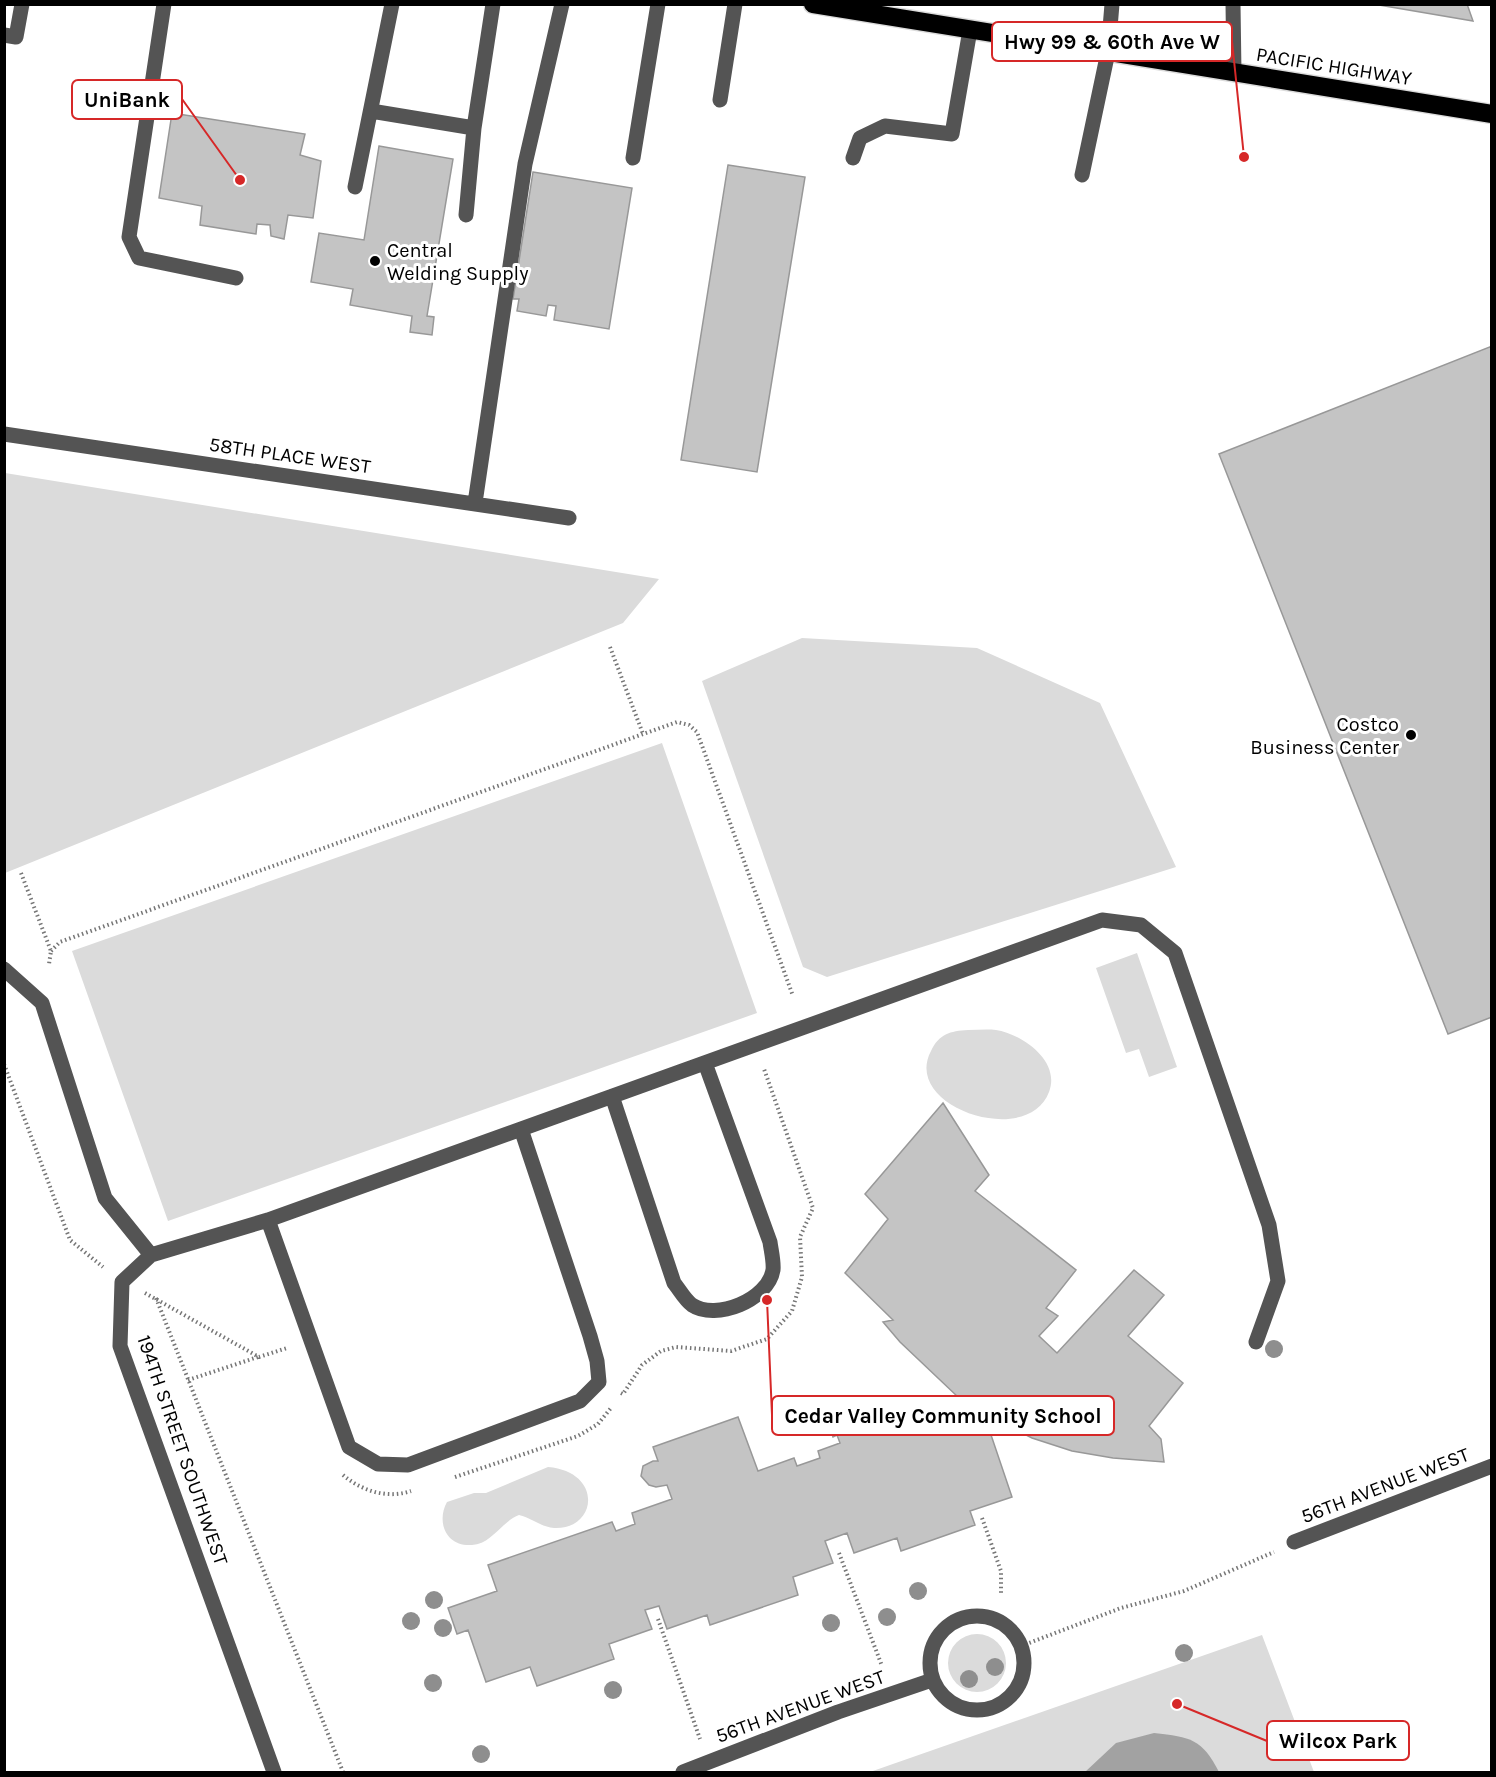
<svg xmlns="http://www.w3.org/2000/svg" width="1496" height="1777" viewBox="0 0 1496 1777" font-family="Karla,sans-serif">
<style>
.green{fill:#dbdbdb}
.water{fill:#a2a2a2}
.building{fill:#c4c4c4;stroke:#989898;stroke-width:1.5}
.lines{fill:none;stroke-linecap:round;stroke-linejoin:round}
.highway-casing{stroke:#dbdbdb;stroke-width:21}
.path{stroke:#767676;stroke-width:4;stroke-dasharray:1.5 3;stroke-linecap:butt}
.minor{stroke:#545454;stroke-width:15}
.highway{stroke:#000;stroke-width:18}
.tree{fill:#8e8e8e}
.poi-dot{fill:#000;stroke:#fff;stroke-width:2}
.labels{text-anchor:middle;stroke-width:6;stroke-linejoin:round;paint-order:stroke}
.street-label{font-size:20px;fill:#000;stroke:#fff}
.poi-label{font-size:20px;fill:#000;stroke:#fff;text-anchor:start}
.leader{fill:none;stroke:#d62828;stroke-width:2}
.callout-dot{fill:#d62828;stroke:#fff;stroke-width:2}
.callout{fill:#fff;stroke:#d62828;stroke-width:2}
.callout-label{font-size:21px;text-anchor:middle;font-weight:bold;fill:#000}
</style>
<rect width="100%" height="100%" fill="#fff"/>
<path class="green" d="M4,473h1l654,106 -36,44 -618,250z
M802,638l175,10 123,55 76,164 -349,110 -24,-10 -101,-286z
M662,743l95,270 -589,208 -96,-270z
M1137,953l40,114 -28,10 -10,-28 -13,4 -30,-85z
M968,1030c9,0 19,-1 28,0 26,4 65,31 53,62 -21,57 -148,15 -118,-41 8,-17 19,-20 37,-21z
M548,1467c56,5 49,63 6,61 -13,-1 -22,-10 -35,-13 -17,6 -27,29 -47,30 -26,2 -36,-23 -25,-43l27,-9h12z
M948 1663a29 29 0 1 1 58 0a29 29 0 1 1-58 0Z
M1262,1635l52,137h-444z"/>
<path class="water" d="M1154,1733c37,4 48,6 65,39h-134l31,-29z"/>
<path class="building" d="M1373,4h94l6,17z
M172,113l133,21 -5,21 21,6 -8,57 -25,-3 -4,24 -13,-3 -1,-11 -13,-1 -1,10 -56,-9 2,-19 -43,-8z
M379,146l74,13 -26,157 7,1 -2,18 -22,-3 2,-16 -62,-11 3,-16 -42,-7 8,-49 45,7z
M728,165l77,12 -48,295 -76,-12z
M533,172l99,16 -23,141 -55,-9 2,-14 -8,-1 -2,11 -29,-5 2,-12h-6z
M1492,346v671l-44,17 -229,-580z
M943,1103l46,72 -14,16 101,79 -30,38 12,8 -19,20 18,17 77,-83 30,25 -36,41 55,47 -34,43 12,13 3,23 -51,-4 -41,-7 -40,-13 -36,-18 -37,-22 -59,-56 -17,-20 10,-2 -48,-47 43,-54 -23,-25z
M900,1398l16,10 -4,1 2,6 34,-12 40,23 24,71 -42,14 5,14 -74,26 -4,-13 -43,15 -7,-20 -22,8 8,22 -40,14 5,18 -88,30 -3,-10 -40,14 -8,-23 -14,4 7,19 -43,15 5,15 -77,27 -7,-19 -44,15 -18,-52 -11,4 -9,-26 49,-17 -9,-26 124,-43 4,9 19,-7 -3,-11 40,-14 -5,-14 -11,2 -7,-2 -8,-9 2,-10 10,-5h5l-5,-14 85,-30 20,54 36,-13 3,8 23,-8 -2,-7 22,-8 -3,-8 -4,2 -3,-10 52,-28z"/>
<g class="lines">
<g class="highway-casing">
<path id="highway" d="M813,4l679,110"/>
</g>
<path class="path" d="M610,647l33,87
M21,873l30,78 -2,13
M51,951l9,-9 617,-220 12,3 8,7 96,264
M4,1064l66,176 33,27
M145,1293l114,64 28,-9
M156,1298l187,474
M188,1380l70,-23
M621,1393l2,1 19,-29 19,-14 15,-4 55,4 36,-12 25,-28 10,-34 -2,-40 13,-29 -49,-139
M343,1475c19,16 44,24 68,16
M455,1477l123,-41 20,-12 13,-16
M982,1518l19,53v24
M839,1553l43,113
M658,1619l42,120
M1021,1646l100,-38 63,-17 90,-39"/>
<path class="minor" d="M164,4l-35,233 10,21 97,20
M1233,4l1,69
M4,35l12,2 6,-33
M720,100l15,-96
M371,111l103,17
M633,158l25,-154
M853,158l7,-20 25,-12 67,8 18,-104
M1082,175l26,-123 4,-48
M355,187l37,-183
M466,215l8,-87 19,-124
M4,434l565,84
M475,503l50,-339 37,-160
M4,969l38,34 63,195 46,57 -29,27 -2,64 154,426
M612,1096l62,187c5,6 11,17 18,22 24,16 76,-5 81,-35 1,-8 -2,-20 -3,-28l-65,-179
M268,1220l81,227 29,17 30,1 172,-64 19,-19 -2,-21 -7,-25 -69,-207
M151,1255l117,-35 834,-300 39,5 34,28 94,272 9,56 -22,61
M1294,1542l198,-76
M930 1663a47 47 0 1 1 94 0a47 47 0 1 1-94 0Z
M683,1772l155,-60 94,-32"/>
<use href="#highway" class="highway"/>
</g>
<g class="tree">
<circle cx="1274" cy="1349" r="9"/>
<circle cx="918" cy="1591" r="9"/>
<circle cx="434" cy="1600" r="9"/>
<circle cx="887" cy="1617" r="9"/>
<circle cx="411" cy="1621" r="9"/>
<circle cx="831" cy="1623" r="9"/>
<circle cx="443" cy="1628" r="9"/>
<circle cx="1184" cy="1653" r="9"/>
<circle cx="995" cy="1667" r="9"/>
<circle cx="969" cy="1679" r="9"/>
<circle cx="433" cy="1683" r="9"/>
<circle cx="613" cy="1690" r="9"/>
<circle cx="481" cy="1754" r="9"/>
</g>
<g class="poi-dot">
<circle cx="375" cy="261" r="6"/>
<circle cx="1411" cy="735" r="6"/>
</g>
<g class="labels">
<g class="street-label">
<text transform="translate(1334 66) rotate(9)" y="7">PACIFIC HIGHWAY</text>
<text transform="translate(290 455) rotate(8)" y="7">58TH PLACE WEST</text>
<text transform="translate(183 1450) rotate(71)" y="7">194TH STREET SOUTHWEST</text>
<text transform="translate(1385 1485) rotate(-21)" y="7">56TH AVENUE WEST</text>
<text transform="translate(800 1706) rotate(-20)" y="7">56TH AVENUE WEST</text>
</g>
<g class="poi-label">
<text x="387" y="257">Central<tspan x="387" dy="23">Welding Supply</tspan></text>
<text x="1399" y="731" text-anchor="end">Costco<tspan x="1399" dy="23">Business Center</tspan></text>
</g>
</g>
<path class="leader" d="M1244 157L1232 41M240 180L182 99M767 1300L772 1415M1177 1704L1267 1741"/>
<g class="callout-dot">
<circle cx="1244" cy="157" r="6"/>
<circle cx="240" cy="180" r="6"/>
<circle cx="767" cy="1300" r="6"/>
<circle cx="1177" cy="1704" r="6"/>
</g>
<g class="callout">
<rect x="992" y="22" width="240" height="39" rx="6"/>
<rect x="72" y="80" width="110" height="39" rx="6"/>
<rect x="772" y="1396" width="342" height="39" rx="6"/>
<rect x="1267" y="1721" width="142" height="39" rx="6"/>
</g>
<g class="callout-label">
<text x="1112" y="49">Hwy 99 &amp; 60th Ave W</text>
<text x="127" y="107">UniBank</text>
<text x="943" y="1423">Cedar Valley Community School</text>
<text x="1338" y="1748">Wilcox Park</text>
</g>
<rect width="1496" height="1777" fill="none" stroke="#000000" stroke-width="12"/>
</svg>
